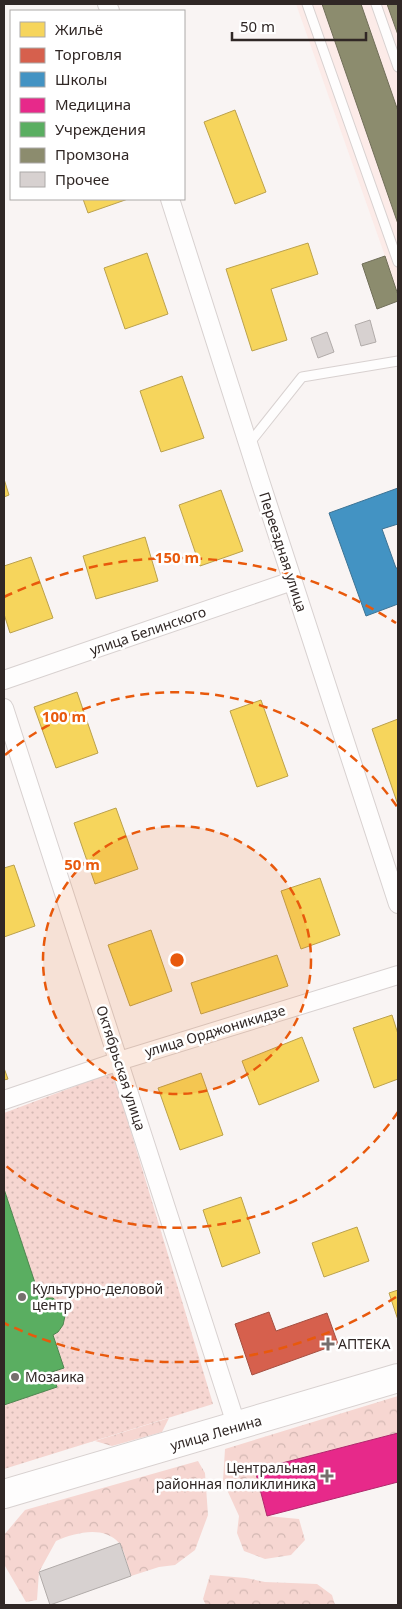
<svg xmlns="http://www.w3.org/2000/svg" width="402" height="1609" viewBox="0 0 402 1609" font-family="'Noto Sans',sans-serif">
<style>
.built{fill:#fcebe8}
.forest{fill:url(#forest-crowns)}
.park{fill:url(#park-dots)}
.homes{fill:#f6d55c;stroke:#bba14c}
.shops{fill:#d6604d;stroke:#a44f41}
.schools{fill:#4393c3;stroke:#3d7394}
.health{fill:#e7298a;stroke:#b0286c}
.public{fill:#5aae61;stroke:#4d864f}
.industry{fill:#8c8c6e;stroke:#706e58}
.building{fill:#d7d1d0;stroke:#b1aba9}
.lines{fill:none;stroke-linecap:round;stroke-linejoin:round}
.lane-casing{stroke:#d8d1d0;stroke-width:11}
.street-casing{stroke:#d8d1d0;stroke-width:20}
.primary-casing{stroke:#d8d1d0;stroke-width:30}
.lane{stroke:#fefdfd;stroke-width:9}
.street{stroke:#fefdfd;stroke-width:18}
.primary{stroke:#fefdfd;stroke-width:28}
.ring{fill:none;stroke:#e8590c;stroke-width:2.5;stroke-dasharray:9 6}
.poi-dot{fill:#766f6d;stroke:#fff;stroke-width:2}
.labels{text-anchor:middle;stroke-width:5;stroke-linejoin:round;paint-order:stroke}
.street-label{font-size:14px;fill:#302725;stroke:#fff}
.poi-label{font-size:14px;fill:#302725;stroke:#fff;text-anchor:start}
.centre{fill:#e8590c;stroke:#fff;stroke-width:2.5}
.ring-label{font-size:15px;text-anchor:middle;font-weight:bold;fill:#e8590c;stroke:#fff;stroke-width:5;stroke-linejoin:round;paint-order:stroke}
</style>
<defs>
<pattern id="forest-crowns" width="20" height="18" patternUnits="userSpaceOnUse" patternTransform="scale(1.25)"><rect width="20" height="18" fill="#f6d6d1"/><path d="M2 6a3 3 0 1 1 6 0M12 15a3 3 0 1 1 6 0" fill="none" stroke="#d3b8b3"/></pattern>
<pattern id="park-dots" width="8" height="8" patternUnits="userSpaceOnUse" patternTransform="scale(1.25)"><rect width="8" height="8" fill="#f6d6d1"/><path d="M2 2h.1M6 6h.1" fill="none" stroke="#d3b8b3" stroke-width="1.8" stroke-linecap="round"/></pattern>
</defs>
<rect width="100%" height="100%" fill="#f9f4f3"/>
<path class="built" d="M296,4h102v291l-13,-39z"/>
<path class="forest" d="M398,1396v37l-143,37 12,46 32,3 6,21 -14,15 -26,4 -21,-8 -7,-18 2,-17 -16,-35 2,-32z
M169,1418l-7,14 -50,14 -17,-5z
M198,1461l7,12 3,42 -13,35 -20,15 -16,2 -28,9c-3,-8 -7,-28 -12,-33 -16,-18 -44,-10 -63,-2l-17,31 -2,28 -11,2 -21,-36 -1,-31 21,-25z
M210,1575l36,3 19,4 52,2 15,11 3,10h2h-131l-3,-6z"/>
<path class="park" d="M113,1072l100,332 -209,65v-356z"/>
<path class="homes" d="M235,110l31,82 -31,12 -31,-82z
M83,199h45l-40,14z
M308,243l10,31 -47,15 16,51 -35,11 -26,-82z
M147,253l21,61 -43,15 -21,-61z
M182,376l22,62 -43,14 -21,-61z
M4,479l5,16 -5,2z
M221,490l22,61 -43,15 -21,-61z
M145,537l13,44 -62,18 -13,-43z
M31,557l22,61 -43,15 -6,-19v-48z
M77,692l21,61 -42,15 -22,-61z
M261,700l27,76 -31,11 -27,-76z
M398,719v86l-26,-76z
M116,808l22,61 -43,15 -21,-61z
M14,865l21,61 -31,11v-69z
M320,878l20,57 -39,14 -20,-58z
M151,930l21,61 -42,15 -22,-61z
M277,955l11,31 -87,28 -10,-31z
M392,1015l6,19v45l-24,9 -21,-60z
M302,1037l17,44 -60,24 -17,-44z
M4,1068l4,11 -4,1z
M201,1073l22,62 -43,15 -22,-62z
M241,1197l19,56 -38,14 -19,-57z
M357,1227l12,34 -45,16 -12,-34z
M398,1290v30l-9,-27z"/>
<path class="shops" d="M269,1312l7,19 51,-18 11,31 -86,31 -17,-51z"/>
<path class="schools" d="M398,488v36l-16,5 14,39h2v36l-32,12 -37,-103z"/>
<path class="health" d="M398,1433v49l-131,34 -12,-46z"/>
<path class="public" d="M4,1189l36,109h13l9,8 3,10 -2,9 -5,7 -5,3 11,33 -12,4 5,15 -53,18z"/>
<path class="industry" d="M322,4h39l37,107v113z
M387,4h11v31z
M385,256l13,39v6l-21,8 -15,-45z"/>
<path class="building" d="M370,320l6,22 -15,4 -6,-21z
M327,332l7,20 -16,6 -7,-20z
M120,1543l11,33 -81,29 -11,-33z"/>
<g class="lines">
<g class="lane-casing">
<path id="lane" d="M307,4l91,258
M376,4l22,63
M248,445l54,-68 96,-16"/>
</g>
<g class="street-casing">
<path id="street" d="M107,4l3,7
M170,199l91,285 137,420
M4,680l288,-99
M4,708l233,719
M4,1100l115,-39 279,-86"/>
</g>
<g class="primary-casing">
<path id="primary" d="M4,1494l394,-116"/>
</g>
<use href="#lane" class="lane"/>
<use href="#street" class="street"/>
<use href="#primary" class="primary"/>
</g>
<circle cx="177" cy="960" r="134" fill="#e8590c" fill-opacity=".12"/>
<g class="ring">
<circle cx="177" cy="960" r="134"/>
<path d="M398 1112A268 268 0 0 1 5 1165M5 755A268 268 0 0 1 398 808"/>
<path d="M396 1297A402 402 0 0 1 4 1323M4 597A402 402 0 0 1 396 623"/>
</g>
<g class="poi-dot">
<circle cx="22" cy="1297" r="5"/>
<path d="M325.5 1336.5h5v5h5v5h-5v5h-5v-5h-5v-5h5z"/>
<circle cx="15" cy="1377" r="5"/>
<path d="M324.5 1468.5h5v5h5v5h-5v5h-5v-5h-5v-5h5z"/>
</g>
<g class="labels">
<g class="street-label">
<text transform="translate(283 552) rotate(72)" y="5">Переездная улица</text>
<text transform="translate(148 631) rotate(-19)" y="5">улица Белинского</text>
<text transform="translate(215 1031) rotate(-17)" y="5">улица Орджоникидзе</text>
<text transform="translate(121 1068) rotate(72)" y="5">Октябрьская улица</text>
<text transform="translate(216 1433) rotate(-16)" y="5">улица Ленина</text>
</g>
<g class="poi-label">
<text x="32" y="1294">Культурно-деловой<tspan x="32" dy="16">центр</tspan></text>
<text x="338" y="1349">АПТЕКА</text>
<text x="25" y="1382">Мозаика</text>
<text x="316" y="1473" text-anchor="end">Центральная<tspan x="316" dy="16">районная поликлиника</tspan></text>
</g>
</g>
<circle cx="177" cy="960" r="8" class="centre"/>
<g class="ring-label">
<text x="177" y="563">150 m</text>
<text x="64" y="722">100 m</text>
<text x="82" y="870">50 m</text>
</g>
<rect width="402" height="1609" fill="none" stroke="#302725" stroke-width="10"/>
<rect x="10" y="10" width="175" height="190" fill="#ffffff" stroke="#aca9a8"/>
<rect x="20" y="22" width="25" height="15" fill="#f6d55c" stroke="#aca9a8"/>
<text x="55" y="35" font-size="15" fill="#302725">Жильё</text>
<rect x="20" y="48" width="25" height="15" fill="#d6604d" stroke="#aca9a8"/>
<text x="55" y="60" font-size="15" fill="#302725">Торговля</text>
<rect x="20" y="72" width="25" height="15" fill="#4393c3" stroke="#aca9a8"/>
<text x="55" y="85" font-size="15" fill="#302725">Школы</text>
<rect x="20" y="98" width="25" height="15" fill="#e7298a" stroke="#aca9a8"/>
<text x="55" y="110" font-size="15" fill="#302725">Медицина</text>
<rect x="20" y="122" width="25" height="15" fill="#5aae61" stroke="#aca9a8"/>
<text x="55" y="135" font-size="15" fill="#302725">Учреждения</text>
<rect x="20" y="148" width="25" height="15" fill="#8c8c6e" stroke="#aca9a8"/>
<text x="55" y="160" font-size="15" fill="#302725">Промзона</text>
<rect x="20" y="172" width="25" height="15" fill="#d7d1d0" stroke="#aca9a8"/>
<text x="55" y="185" font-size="15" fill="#302725">Прочее</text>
<path d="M232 32v8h134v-8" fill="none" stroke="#302725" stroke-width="2.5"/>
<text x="240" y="32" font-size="15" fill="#302725" stroke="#ffffff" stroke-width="4" paint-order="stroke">50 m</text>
</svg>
